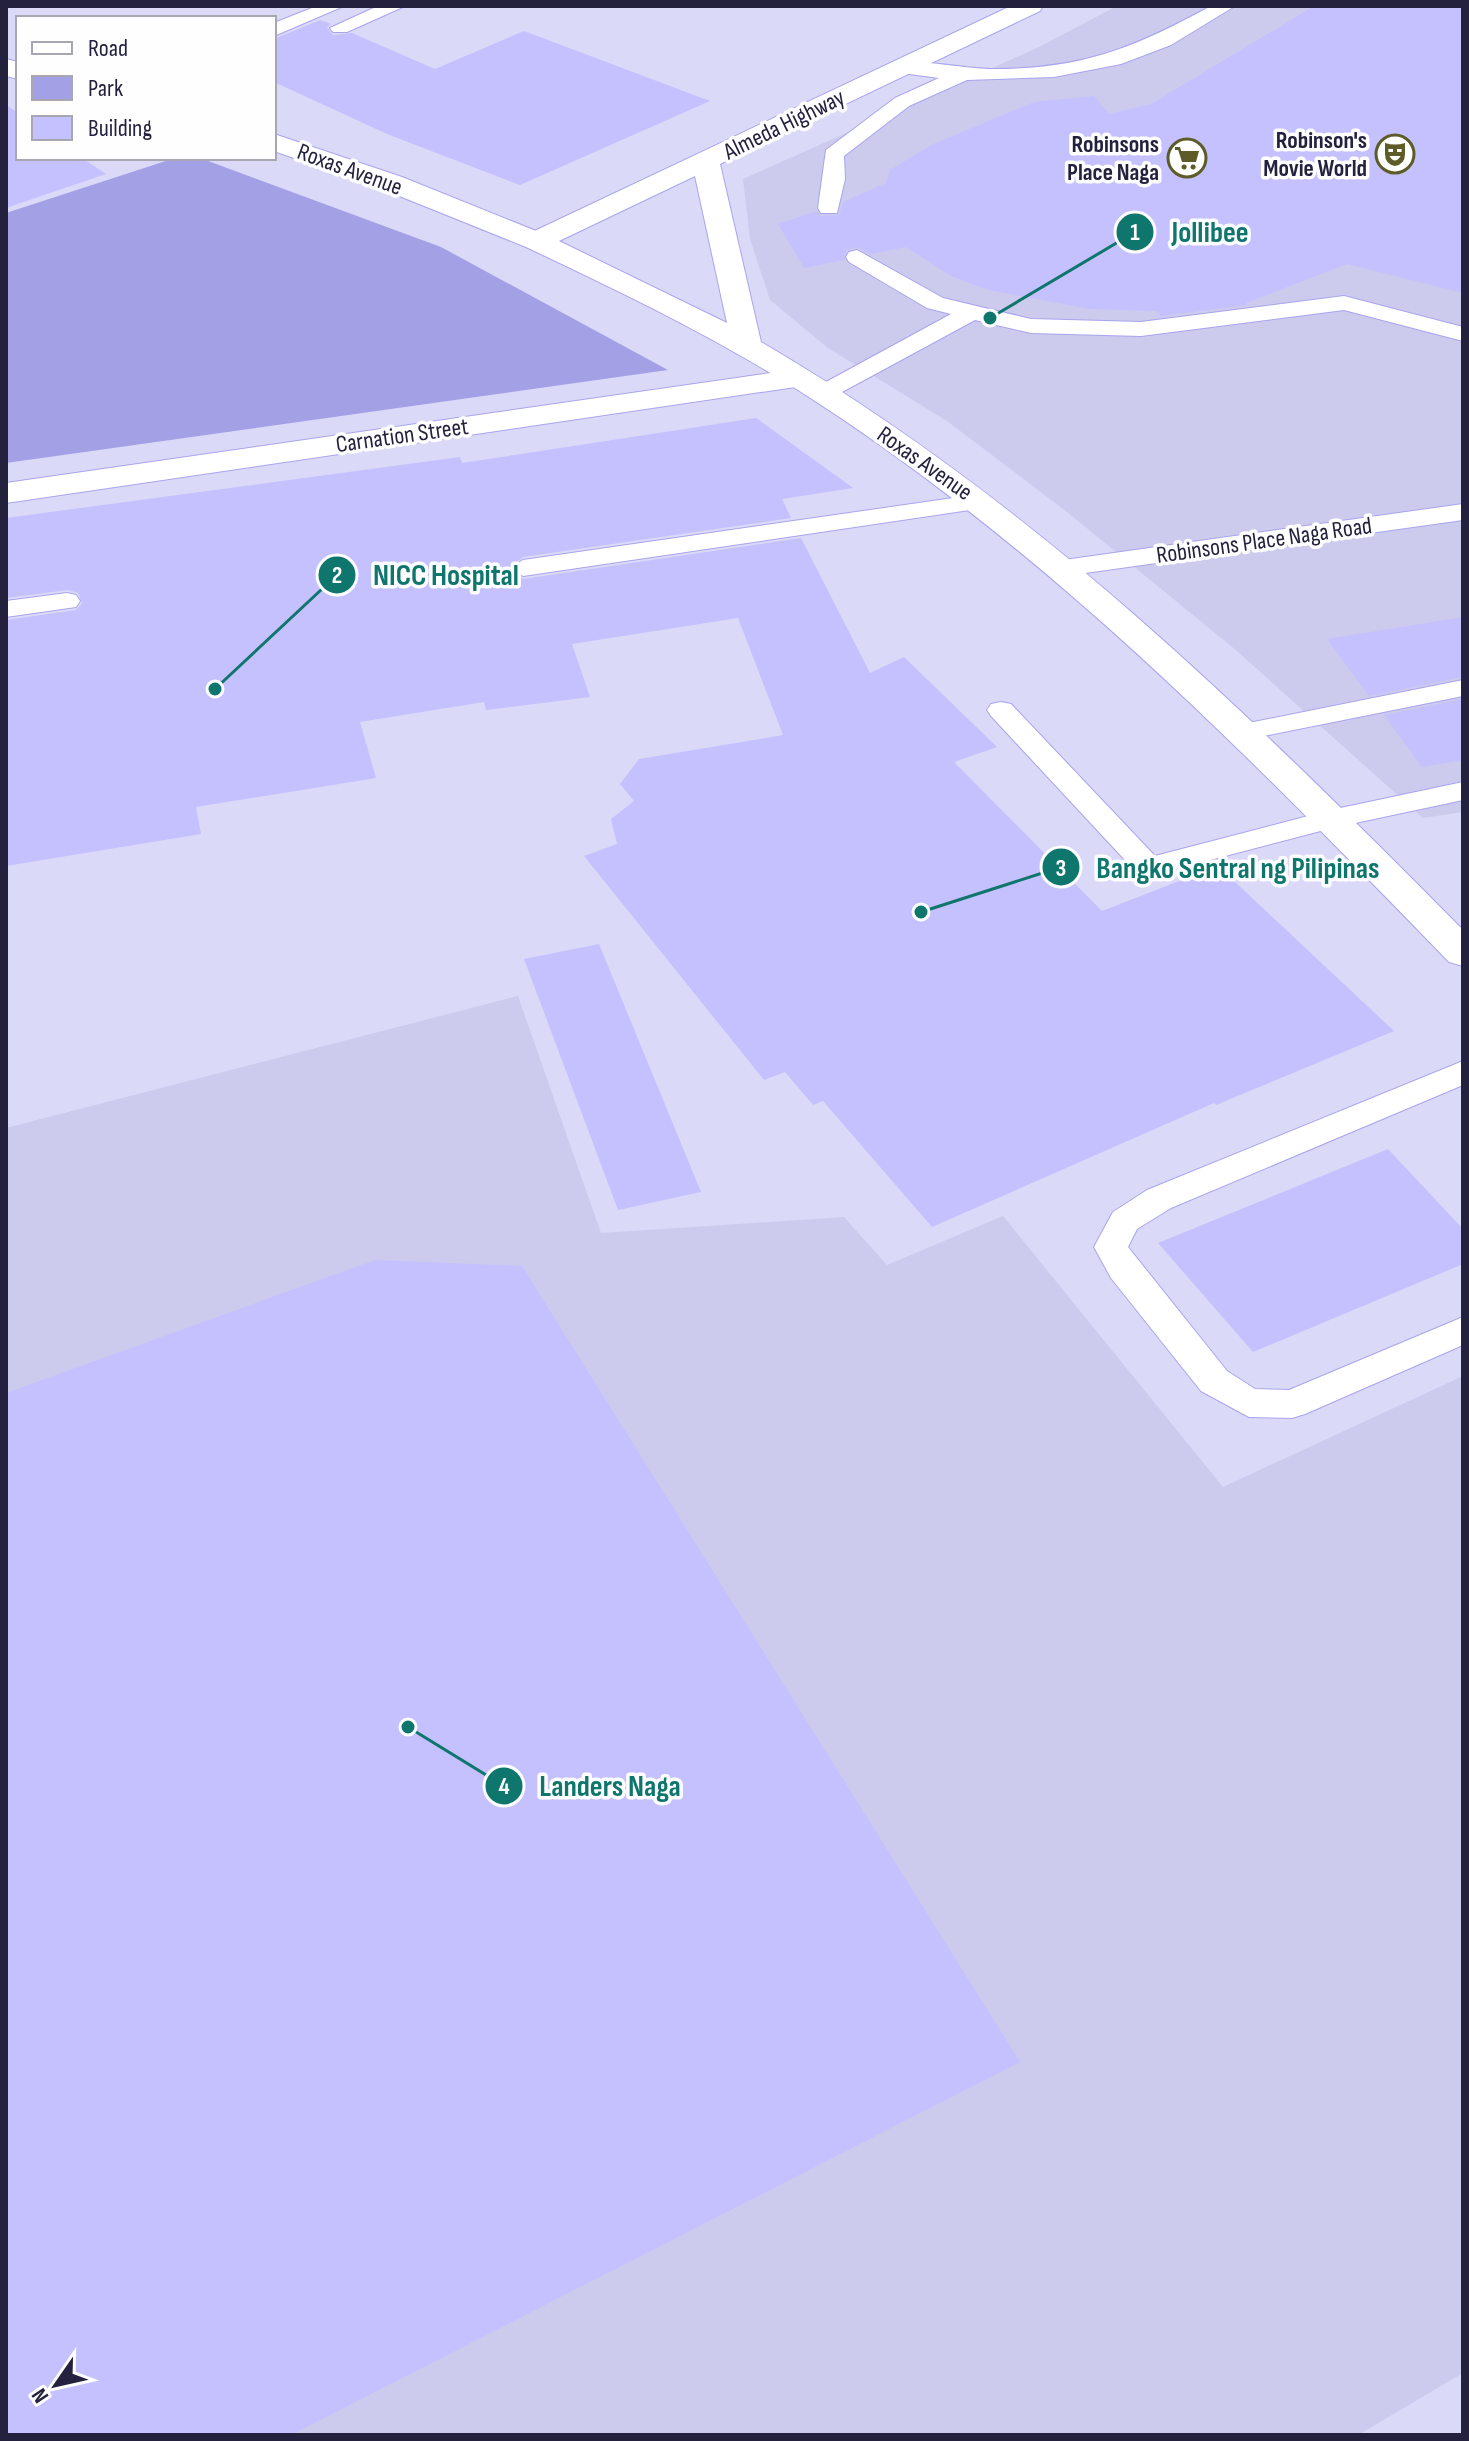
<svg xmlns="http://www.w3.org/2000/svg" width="1469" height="2441" viewBox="0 0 1469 2441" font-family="'Sofia Sans Condensed',sans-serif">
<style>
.built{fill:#cccbed}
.green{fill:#a4a0e6}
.building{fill:#c4c1fe}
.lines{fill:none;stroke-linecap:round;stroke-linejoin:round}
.lane-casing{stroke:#a9a4ee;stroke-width:2}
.secondary-casing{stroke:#a9a4ee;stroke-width:2}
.primary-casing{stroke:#a9a4ee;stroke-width:2}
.highway-casing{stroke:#a9a4ee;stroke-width:2}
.lane{fill:#fff;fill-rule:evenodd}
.secondary{fill:#fff;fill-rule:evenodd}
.primary{fill:#fff;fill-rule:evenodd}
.highway{fill:#fff;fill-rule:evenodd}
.labels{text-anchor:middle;stroke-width:7;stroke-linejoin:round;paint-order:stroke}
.far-street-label{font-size:24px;fill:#24213e;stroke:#fefefe}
.far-poi-label{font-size:24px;font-weight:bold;fill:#24213e;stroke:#fefefe;text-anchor:end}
.leader{fill:none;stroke:#0f766e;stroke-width:3}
.callout-dot{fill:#0f766e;stroke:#fefefe;stroke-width:3}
.mark-label{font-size:24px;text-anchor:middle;font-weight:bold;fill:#fff}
.callout-label{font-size:30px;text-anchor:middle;font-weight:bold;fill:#0f766e;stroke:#fefefe;stroke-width:7;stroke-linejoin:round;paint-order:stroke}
</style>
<rect width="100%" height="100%" fill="#dad9f8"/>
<path class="built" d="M1117,6h346v806l-40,6 -186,-167 -170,-139 -120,-91 -119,-73 -58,-48 -20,-61 -7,-60 294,-131z
M518,996l83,237 243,-16 43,48 116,-49 220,271 240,-111v997l-105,62h-1352v-1307z"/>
<path class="green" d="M175,158h25l241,89 227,123 -662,93v-250z"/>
<path class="building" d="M1314,6h149v287l-116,-29 -101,39 1,2 -86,11 -5,-5 -66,-2 -102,-19 -37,-14 -45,-29 -35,7 -15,-7 -10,3 -2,10 -40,8 -26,-44 39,-13 4,5 18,-1 4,-13 43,-19 4,-13 41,-25 103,-43 60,-6 15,18 42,-10z
M320,20l11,4 -4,3 6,8 19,-2 83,36 89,-38 186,70 -190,84 -133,-51 -113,-52v-43z
M6,105l12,8v45h64l24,16 -100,34z
M756,418l97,70 -71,11 9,19 -268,39 -16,12 16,10 278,-41 69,135 34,-16 93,90 -43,15 148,149 116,-45 176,165 -178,74 -2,-2 -282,124 -109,-126 -10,4 -28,-33 -21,8 -180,-224 33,-12 -6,-25 23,-18 -14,-17 19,-25 144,-24 -45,-117 -166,26 18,53 -104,13 -2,-8 -124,20 16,56 -180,29 5,27 -195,32v-246l70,-10 6,-7 -4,-10 -10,-3 -62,8v-80l454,-61 2,6z
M1463,617v60l-94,19 -42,-57z
M1463,699v61l-41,7 -38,-52z
M599,944l102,248 -83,18 -94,-251z
M1388,1149l75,80v35l-210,88 -95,-109z
M375,1260l147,6 498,796 -729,373h-285v-1042z"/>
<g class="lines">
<g class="lane-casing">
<path id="lane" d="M317,6h27l-70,30v-13z
M378,6h27l-58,26h-14l-3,-4z
M1211,6h24l-64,39 -50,19 -67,13 -87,3 -58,26 -65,50 1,23 -8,34h-16l-3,-5 8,-58 69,-52 44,-20 -45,-6 -3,-4 3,-4c22,-6 72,5 99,5 90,0 141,-21 218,-63z
M857,250l86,48 88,21 110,3 203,-26 119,31v14l-119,-31 -203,26 -110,-3 -56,-13 -144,78h-16l-4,-5 4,-5 136,-74 -24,-6 -78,-46 -3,-5 3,-5z
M981,494l9,3 4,5 -4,5 -467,69 -13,-8 13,-8z
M1463,504v16l-399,56 -13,-8 13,-8z
M67,593l9,2 4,6 -4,6 -70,10v-16z
M1463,680v16l-219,44 -10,-2 -4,-6 4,-6 10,-2z
M1001,702l10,2 144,152 176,-46 132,-28v18l-131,28 -183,48 -11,-2 -147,-158 -4,-6 4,-6z
M1463,1061v24l-292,123 -34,21 -9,18 99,124 28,18 34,1 174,-73v28l-158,69 -13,4 -43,-1 -48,-26 -90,-113 -17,-31 19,-35 34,-22z"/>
</g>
<g class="secondary-casing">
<path id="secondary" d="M798,369l11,2 4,7 -4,7 -803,118v-20z"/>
</g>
<g class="primary-casing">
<path id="primary" d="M6,59l12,3v17l-12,-3z
M274,134l128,43 144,58 4,6 -4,6h-20l-144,-58 -108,-38z"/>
</g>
<g class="highway-casing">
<path id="highway" d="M1011,6h32l-3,5 -320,153 41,178c272,159 482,366 702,588v36l-14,-4c-203,-209 -404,-415 -651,-572 -87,-55 -179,-99 -272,-143l-4,-6 4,-6zM695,176l32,147 -168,-82z"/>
</g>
<use href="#lane" class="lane"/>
<use href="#secondary" class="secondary"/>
<use href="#primary" class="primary"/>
<use href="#highway" class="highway"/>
</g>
<defs>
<g id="theatre-ring" transform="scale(2)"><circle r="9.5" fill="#fefefe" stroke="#5d5b27" stroke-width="1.5"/><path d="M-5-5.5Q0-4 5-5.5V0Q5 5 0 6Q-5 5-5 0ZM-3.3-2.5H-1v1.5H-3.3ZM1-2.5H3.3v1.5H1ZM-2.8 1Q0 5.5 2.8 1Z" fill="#5d5b27"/></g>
<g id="supermarket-ring" transform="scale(2)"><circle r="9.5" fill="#fefefe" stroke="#5d5b27" stroke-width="1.5"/><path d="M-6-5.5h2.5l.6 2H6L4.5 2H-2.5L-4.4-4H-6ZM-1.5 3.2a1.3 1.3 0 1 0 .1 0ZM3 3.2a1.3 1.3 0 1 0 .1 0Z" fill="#5d5b27"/></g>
</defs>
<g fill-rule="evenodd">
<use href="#theatre-ring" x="1395" y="154"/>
<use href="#supermarket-ring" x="1187" y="158"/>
</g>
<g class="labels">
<g class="far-street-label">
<text transform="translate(784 124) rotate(-26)" y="8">Almeda Highway</text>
<text transform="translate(350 169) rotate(20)" y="8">Roxas Avenue</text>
<text transform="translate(402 435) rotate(-8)" y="8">Carnation Street</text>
<text transform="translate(925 463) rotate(35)" y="8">Roxas Avenue</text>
<text transform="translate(1264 540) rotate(-8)" y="8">Robinsons Place Naga Road</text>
</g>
<g class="far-poi-label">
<text x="1367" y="148">Robinson's<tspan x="1367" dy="28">Movie World</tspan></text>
<text x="1159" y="152">Robinsons<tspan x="1159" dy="28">Place Naga</tspan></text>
</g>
</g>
<path class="leader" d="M990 318L1135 232M215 689L337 575M921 912L1061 867M408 1727L504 1786"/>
<g class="callout-dot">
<circle cx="990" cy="318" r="8"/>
<circle cx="215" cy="689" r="8"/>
<circle cx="921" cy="912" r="8"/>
<circle cx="408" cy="1727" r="8"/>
<circle cx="1135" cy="232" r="20"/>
<circle cx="337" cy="575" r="20"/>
<circle cx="1061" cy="867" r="20"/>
<circle cx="504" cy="1786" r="20"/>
</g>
<g class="mark-label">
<text x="1135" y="240">1</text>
<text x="337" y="583">2</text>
<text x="1061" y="876">3</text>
<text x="504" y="1794">4</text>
</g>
<g class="callout-label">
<text x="1210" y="242">Jollibee</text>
<text x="446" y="585">NICC Hospital</text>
<text x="1238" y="878">Bangko Sentral ng Pilipinas</text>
<text x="610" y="1796">Landers Naga</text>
</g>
<rect width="1469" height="2441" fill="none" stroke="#24213e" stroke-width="16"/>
<rect x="16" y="16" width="260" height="144" fill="#fefefe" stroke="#a7a6b1" stroke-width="2"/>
<rect x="32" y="42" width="40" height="12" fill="#ffffff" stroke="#a7a6b1" stroke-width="2"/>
<text x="88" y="56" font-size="24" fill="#24213e">Road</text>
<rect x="32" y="76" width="40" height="24" fill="#a4a0e6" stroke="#a7a6b1" stroke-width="2"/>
<text x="88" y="96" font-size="24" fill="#24213e">Park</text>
<rect x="32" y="116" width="40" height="24" fill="#c4c1fe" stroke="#a7a6b1" stroke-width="2"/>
<text x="88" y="136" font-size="24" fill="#24213e">Building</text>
<g transform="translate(56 2385) rotate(236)" stroke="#fefefe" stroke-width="6" paint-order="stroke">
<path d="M0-6L14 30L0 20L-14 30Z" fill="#24213e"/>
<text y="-12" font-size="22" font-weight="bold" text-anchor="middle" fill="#24213e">N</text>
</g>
</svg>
